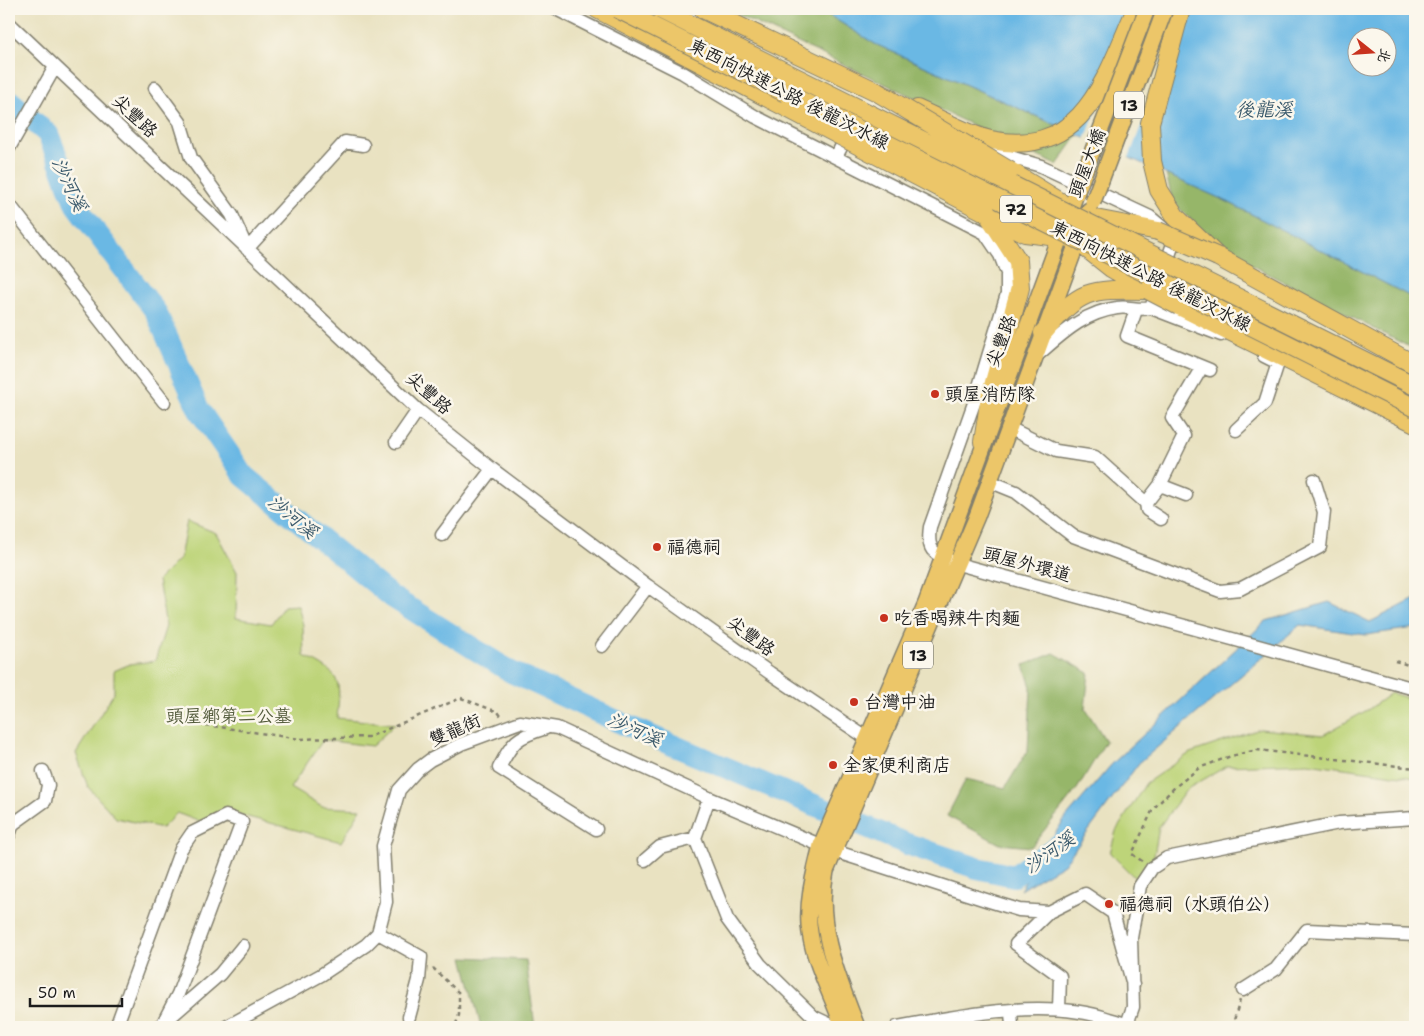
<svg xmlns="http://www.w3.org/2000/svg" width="1424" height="1036" viewBox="0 0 1424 1036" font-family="'Shantell Sans','LXGW WenKai TC',sans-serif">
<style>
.green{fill:#bdd479;stroke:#6c784a}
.forest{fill:#96b669;stroke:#596942}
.water{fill:#6ab8e4;stroke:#436a80;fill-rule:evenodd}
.pier{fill:#e9e2c1}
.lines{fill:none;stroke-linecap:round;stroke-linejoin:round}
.river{stroke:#6ab8e4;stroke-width:22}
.minor-casing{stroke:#827f6e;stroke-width:15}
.major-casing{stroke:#827f6e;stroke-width:18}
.highway-casing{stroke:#827f6e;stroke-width:20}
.path{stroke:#827f6e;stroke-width:2.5;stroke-dasharray:4 4;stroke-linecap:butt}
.minor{stroke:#fff;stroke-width:12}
.major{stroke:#ecc669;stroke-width:15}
.highway{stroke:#ecc669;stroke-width:18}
.major-bridge-casing{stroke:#827f6e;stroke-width:18;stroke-linecap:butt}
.highway-bridge-casing{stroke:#827f6e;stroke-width:20;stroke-linecap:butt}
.major-bridge{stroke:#ecc669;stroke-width:15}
.highway-bridge{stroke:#ecc669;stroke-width:18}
.poi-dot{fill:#c8321e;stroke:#fbf7ec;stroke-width:2}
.labels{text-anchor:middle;stroke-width:5;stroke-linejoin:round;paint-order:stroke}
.shield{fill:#fbf7ec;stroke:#5f5e5a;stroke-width:1}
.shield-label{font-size:16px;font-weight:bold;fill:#1c1c1c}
.street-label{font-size:18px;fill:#1c1c1c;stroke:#fbf7ec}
.poi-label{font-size:18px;fill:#1c1c1c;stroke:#fbf7ec;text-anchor:start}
.park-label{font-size:18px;fill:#545c3d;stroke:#fbf7ec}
.water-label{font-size:19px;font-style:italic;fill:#3b5a6c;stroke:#fbf7ec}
</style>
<rect width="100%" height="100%" fill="#fbf7ec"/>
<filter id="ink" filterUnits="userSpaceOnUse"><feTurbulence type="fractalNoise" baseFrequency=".02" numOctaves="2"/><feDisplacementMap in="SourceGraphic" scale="10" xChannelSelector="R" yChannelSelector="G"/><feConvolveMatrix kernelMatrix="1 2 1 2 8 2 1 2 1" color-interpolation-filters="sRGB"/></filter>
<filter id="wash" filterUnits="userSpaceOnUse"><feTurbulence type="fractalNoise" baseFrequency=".0096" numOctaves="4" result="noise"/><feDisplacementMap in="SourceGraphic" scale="20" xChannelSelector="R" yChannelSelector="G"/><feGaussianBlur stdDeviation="1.12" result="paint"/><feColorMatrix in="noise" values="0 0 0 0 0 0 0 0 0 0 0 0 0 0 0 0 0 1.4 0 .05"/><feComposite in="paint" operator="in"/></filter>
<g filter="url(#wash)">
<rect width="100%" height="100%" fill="#e9e2c1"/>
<path class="green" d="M187,521l29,12 21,39 -1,46 35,6 13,-18 14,-1 5,20 1,31c37,18 37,23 33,62l58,6 -23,22 -49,-6 -33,48 32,19 39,2 -20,33 -119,-32 -22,12 -23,-9 -15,15 -46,-10 -28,-31 -12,-34 38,-60v-22l16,-7 25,-3 11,-35 -8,-46 22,-22z
M1391,693l24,7v78l-107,-15 -81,3 -40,23 -28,38 -5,29 -18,23 -26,-26 6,-22 30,-48 44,-30 70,-24 63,6 46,-26z"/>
<path class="forest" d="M726,9h93l56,35 203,91 -21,30z
M1166,174l62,28 187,97v51l-183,-95 -30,-24 -29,-29z
M1054,653l35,20 -4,35 21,33 -29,48 -46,58 -31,-3 -53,-28 19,-37 39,9 23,-38 3,-63 -7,-22z
M463,957l63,3 9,67h-54z"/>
<path class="water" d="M819,9h596v290l-187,-97 -353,-158zM1356,38h30v30h-30z
M1415,599v29l-49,7 -66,-10 -161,138 -75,101 -44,26 43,-69 49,-57 154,-143 63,-19 41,20z"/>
<path class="pier" d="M1135,9h42l-28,96 -21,55 -43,-20z"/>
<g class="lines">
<path class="river" d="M9,100l39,34 28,71 80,107 43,98 45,66 148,121 119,75 121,56 275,116 70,24 37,8 49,-34"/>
</g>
</g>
<g filter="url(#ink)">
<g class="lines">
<g class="minor-casing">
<path id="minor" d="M556,9l127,64 73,44 229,116 15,22 7,18v21l-33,109 -44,124c-4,27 6,27 28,37l457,125
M9,23l409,387 74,59 156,117 122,87 104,70
M155,88l25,34 11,36 41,57 15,34 98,-107 18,3
M9,148l46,-81
M983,149l58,17 109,51 25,21 -24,70
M836,157l20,-39 20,5
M9,204l155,198
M1136,310l-9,26 83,34
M1035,357c26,-22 47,-44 82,-49 12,-2 22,3 34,0l70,27
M1009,428l47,23 39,6 51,46 14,-18 26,10
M1236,430l29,-27 13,-40 -14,-7
M396,442l22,-32
M989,481l27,11 57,44 147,55 20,-2 80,-42 4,-35 -10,-32
M1160,485l24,-49 -12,-18 30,-51
M1146,503l1,7 14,9
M442,535l50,-66
M602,646l46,-60
M546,728c-30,9 -33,13 -47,40l97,61
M709,798l-14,40 32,81 33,45 54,53 21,10
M9,835l4,-11 32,-23 3,-16 -5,-14
M645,860l15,-13 35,-9
M1049,912l-33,32 44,32 -1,33
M378,933l43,24 -2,23 -10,37
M1243,990l33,-21 31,-39 108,5
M1011,1011l1,16
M167,1020l53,-46 23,-28
M1127,1024l6,-17 -2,-69 9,-52 12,-18 15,-10 172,-35 76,-5
M116,1027l65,-178 11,-16 34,-17 16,6 -64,172 -17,33
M226,1027l95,-52 45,-30 12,-12 8,-31 -3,-56 16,-56 19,-21 12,-9 31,-16 59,-22 37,6 152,70 125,53 152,49 33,10 30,2 36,-18 28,19 20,72
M897,1027c64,-12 150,-29 212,-8 8,2 16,4 22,8"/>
</g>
<g class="major-casing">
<path id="major" d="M843,1027c-11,-33 -31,-67 -34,-102 -2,-27 6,-54 12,-80l105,-242 150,-409
M857,1027c-19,-50 -42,-102 -31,-156l151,-355 112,-306"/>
</g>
<g class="highway-casing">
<path id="highway" d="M597,9l190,99
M703,9l187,89
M1181,9l-31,114 2,38 7,29 17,27 42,40 197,108
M917,109c21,9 53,27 74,31 94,19 115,-64 145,-131
M1010,171l49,30
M990,214l35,19 25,3 11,-1 16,6 34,27 37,22
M1085,217l73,14
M1179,306l236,117
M1043,333c38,-44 45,-44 102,-43
M983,442l7,-45 30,-109 -2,-27 -31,-48"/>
</g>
<path class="path" d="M1395,661l20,6
M206,725l94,14 69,-2 92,-39 37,14 3,4
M1142,861l-10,-7 21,-45 22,-22 24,-19 32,-12 26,-6 158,18
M433,968l26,25v22l-4,12
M1232,1027l8,-27"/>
<use href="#minor" class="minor"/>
<use href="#major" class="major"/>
<use href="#highway" class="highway"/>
<g class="major-bridge-casing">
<path id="major-bridge" d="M1076,194l71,-185
M1093,202l72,-193"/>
</g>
<g class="highway-bridge-casing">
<path id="highway-bridge" d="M618,9l797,399
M659,9l756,377
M877,92l133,79
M787,108l200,105
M1158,231l60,26
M1148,290l31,16"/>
</g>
<use href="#major-bridge" class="major-bridge"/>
<use href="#highway-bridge" class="highway-bridge"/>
</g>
</g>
<g class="poi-dot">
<circle cx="935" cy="394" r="5"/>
<circle cx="657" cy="547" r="5"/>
<circle cx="884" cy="618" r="5"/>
<circle cx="854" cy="702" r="5"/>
<circle cx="833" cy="765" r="5"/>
<circle cx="1109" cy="904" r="5"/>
</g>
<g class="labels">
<g class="shield">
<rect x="1114" y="91.5" width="30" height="27" rx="4"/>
<rect x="1000" y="195.5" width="32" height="27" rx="4"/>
<rect x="903" y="641.5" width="30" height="27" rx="4"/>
</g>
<g class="shield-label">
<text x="1129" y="111">13</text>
<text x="1016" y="215">72</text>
<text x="918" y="661">13</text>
</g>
<g class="street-label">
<text transform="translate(789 94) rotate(27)" y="6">東西向快速公路 後龍汶水線</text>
<text transform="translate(135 116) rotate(43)" y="6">尖豐路</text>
<text transform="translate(1087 163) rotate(-69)" y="6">頭屋大橋</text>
<text transform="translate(1151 276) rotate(27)" y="6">東西向快速公路 後龍汶水線</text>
<text transform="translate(1001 341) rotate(-69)" y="6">尖豐路</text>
<text transform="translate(429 393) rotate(41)" y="6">尖豐路</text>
<text transform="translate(1027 564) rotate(15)" y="6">頭屋外環道</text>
<text transform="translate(751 636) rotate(36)" y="6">尖豐路</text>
<text transform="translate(455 730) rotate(-24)" y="6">雙龍街</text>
</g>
<g class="poi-label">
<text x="945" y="400">頭屋消防隊</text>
<text x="667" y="553">福德祠</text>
<text x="894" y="624">吃香喝辣牛肉麵</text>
<text x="864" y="708">台灣中油</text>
<text x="843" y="771">全家便利商店</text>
<text x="1119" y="910">福德祠（水頭伯公）</text>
</g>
<g class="park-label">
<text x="229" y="722">頭屋鄉第二公墓</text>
</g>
<g class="water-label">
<text x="1264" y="116">後龍溪</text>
<text transform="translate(70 184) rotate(65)" y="7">沙河溪</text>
<text transform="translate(293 516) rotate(39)" y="7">沙河溪</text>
<text transform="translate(635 729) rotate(24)" y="7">沙河溪</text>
<text transform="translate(1049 852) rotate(-35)" y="7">沙河溪</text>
</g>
</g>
<rect width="1424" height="1036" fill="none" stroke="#fbf7ec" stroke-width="30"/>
<g transform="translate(1372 52) rotate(107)"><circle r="24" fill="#fbf7ec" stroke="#a29f99"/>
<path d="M0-4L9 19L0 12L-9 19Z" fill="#c8321e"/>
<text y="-8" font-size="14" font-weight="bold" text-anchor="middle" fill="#1c1c1c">北</text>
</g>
<path d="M30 998v8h92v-8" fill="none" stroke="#1c1c1c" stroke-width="2.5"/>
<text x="38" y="998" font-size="15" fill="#1c1c1c" stroke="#fbf7ec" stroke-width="4" paint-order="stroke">50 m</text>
</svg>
